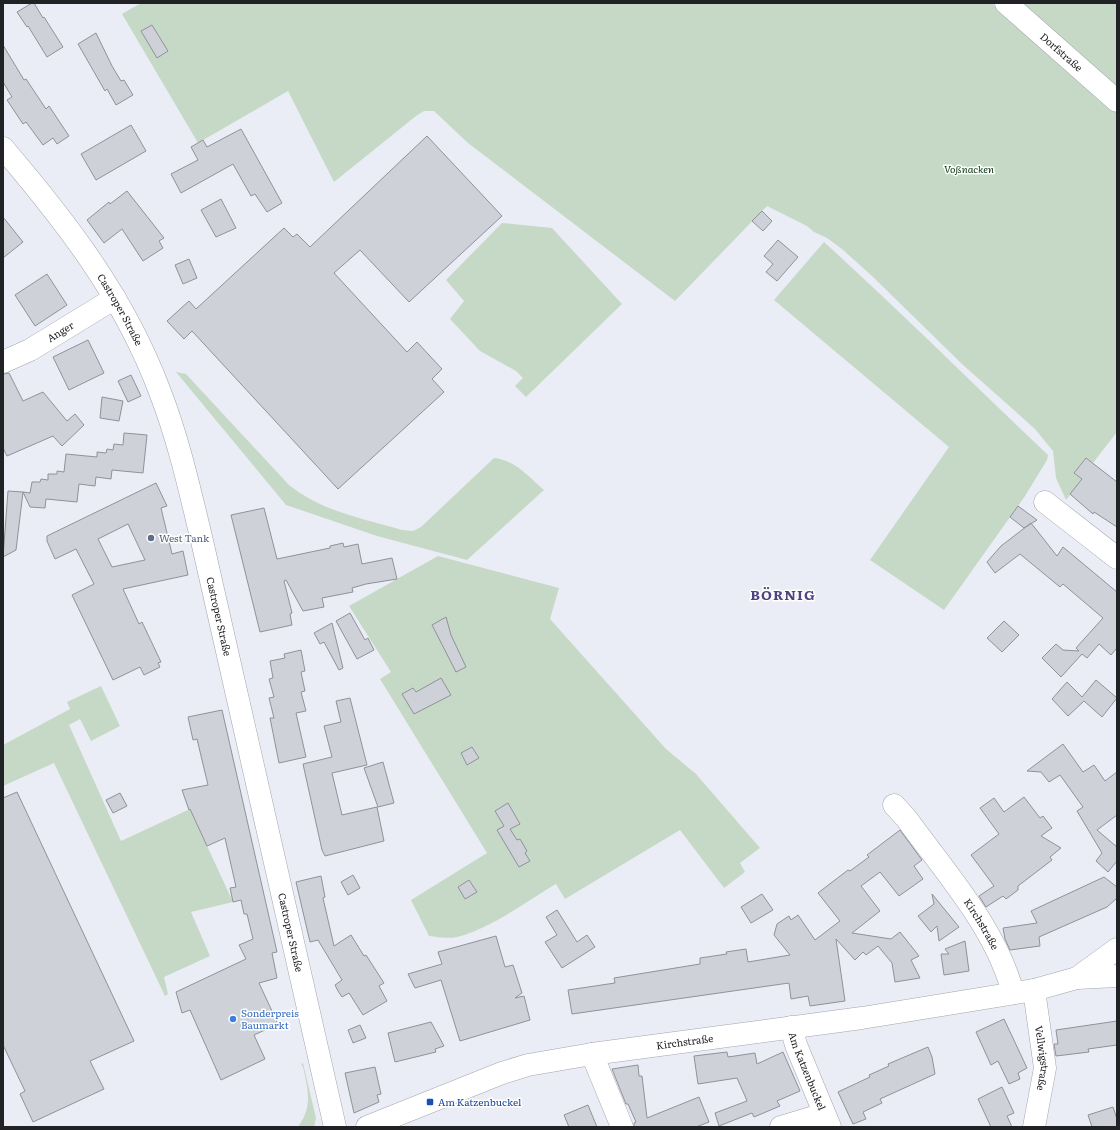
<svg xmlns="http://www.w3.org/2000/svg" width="1120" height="1130" viewBox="0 0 1120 1130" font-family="Literata,serif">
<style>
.green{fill:#c6d9c6}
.building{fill:#ced1d8;stroke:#8f9299;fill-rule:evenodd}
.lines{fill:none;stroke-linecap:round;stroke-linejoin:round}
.minor-casing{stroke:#a2a5ac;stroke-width:23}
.major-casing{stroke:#a2a5ac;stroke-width:23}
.minor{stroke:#fff;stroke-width:22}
.major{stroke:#fff;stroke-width:22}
.service-dot{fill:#5c6f8a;stroke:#fff;stroke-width:1.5}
.shop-dot{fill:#3f7fe0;stroke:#fff;stroke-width:1.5}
.transit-dot{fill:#1a4fb4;stroke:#fff;stroke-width:1.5}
.labels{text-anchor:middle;stroke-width:3;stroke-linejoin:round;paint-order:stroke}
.street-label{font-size:10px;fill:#212225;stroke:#fff}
.park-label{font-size:10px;font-style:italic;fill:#03340a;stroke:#fff}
.service-label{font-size:10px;fill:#4e5e75;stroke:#fff;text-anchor:start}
.shop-label{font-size:10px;fill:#366cbe;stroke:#fff;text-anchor:start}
.transit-label{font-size:10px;fill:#164399;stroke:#fff;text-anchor:start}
.district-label{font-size:14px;font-weight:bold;letter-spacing:1px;fill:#524381;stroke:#fff}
</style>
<rect width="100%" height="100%" fill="#eaedf5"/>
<path class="green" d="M141,3h851l125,105v324l-24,31 -7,-5 -12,15 8,6 -16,21 -10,-22 -3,-27 -18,-22 -73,-65 -90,-88 -30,-27 -15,-11 -13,-6 -7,-6 -40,-20 -92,95 -207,-158 -34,-32h-10l-8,5 -82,66 -46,-91 -90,52 -76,-129z
M1012,3h105v92z
M502,223l50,5 70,76 -96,93 -11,-11 8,-8 -7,-7 -36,-20 -30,-32 14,-18 -18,-21z
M824,242c76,69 149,142 224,213l-1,5 -22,36 -81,114 -74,-50 79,-113 -175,-147z
M176,372l10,2 103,111c34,27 73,33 113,45l11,1 8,-4 73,-69c21,2 35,19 50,32l-77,70 -90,-24 -91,-31z
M438,556l121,32 -9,31 116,130 30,25 64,74 -20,15 5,9 -21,16 -44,-58 -115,69 -9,-15c-29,17 -66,45 -99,53 -9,2 -19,0 -28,-1l-18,-36 76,-47 -107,-174 11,-7 -42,-66z
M101,686l19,40 -29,15 -11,-22 -11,6 52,116 69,-32 43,93 -42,10 19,44 -46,21 4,17 -3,2 -111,-233 -51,23v-41l67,-36 -3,-7z
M303,1063l13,55 -2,9h-16c15,-21 10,-37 5,-60l-2,-3z"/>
<path class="building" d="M32,3h2l9,15 1,-1 19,30 -16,10 -19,-31 -1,1 -10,-15z
M152,25l16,26 -11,7 -16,-27z
M96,33l16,33 9,15 3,-1 9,15 -17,10 -9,-16 -2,2 -27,-47z
M3,45l21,35 2,-1 20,30 3,-3 20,30 -12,8 -4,-6 -10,7 -17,-23 -3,2 -16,-24 5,-3 -9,-15z
M131,125l15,26 -50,29 -15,-26z
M241,129l41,74 -15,9 -12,-18 -4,2 -18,-32 -52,29 -10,-19 27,-14 -7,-13 12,-7 4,7z
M427,136l75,80 -93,86 -49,-52 -26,23 73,79 10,-10 25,27 -10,10 12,13 -106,97 -146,-158 -8,8 -17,-18 22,-20 7,8 88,-81 9,9 4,-3 13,13z
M127,191l37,47 -5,3 4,7 -20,13 -21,-32 -18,14 -17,-23 22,-18 1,2z
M221,199l15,29 -20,9 -15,-27z
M762,211l10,10 -9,10 -11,-10z
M3,217l20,25 -20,16z
M778,240l20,17 -21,24 -11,-9 7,-8 -9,-8z
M189,259l8,19 -14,6 -8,-19z
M47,274l20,31 -32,21 -20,-31z
M88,340l16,33 -35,17 -16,-33z
M9,373l14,28 20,-9 24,29 8,-7 9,11 -22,21 -9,-10 -46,20 -4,-8v-74z
M131,375l10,21 -13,6 -10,-21z
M102,397l21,4 -4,20 -19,-3z
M124,433l23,2 -4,38 -31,-3 -1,9 -15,-2 -1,9 -16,-2 -2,18 -31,-3 -1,9 -15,-1 -7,-15 7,1 2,-11h8l1,-3 7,1v-6h9v-3l7,1 2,-18 31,3v-5l9,1 1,-4 6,1 1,-6 9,1z
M1086,458l31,24v45l-23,-15 -1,2 -23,-20 12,-15 -8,-6z
M156,483l11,23 -6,2 11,46 11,-3 5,24 -65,14 16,35 3,-2 19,40 -3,1 2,4 -16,8 -4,-8 -27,13 -41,-85 22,-11 -18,-35 -21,10 -8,-18v-5zM128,524l17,36 -33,7 -14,-28z
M8,491l15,1 -7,58 -13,7z
M1018,506l19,14 -13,8 -14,-11z
M264,508l13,51 53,-11v-2l13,-3 1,4 14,-3 4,20 30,-6 5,21 -31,5 -14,4 1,4 -31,6 2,9 -21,4 -17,-31 -2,1 8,32 -2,1 2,11 -32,7 -29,-117z
M1031,523l26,33 6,-9 54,45v56l-6,7 -12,-11 -12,14 -5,-4 -21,23 -19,-19 14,-14 7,6 16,1 -3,-3 27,-30 -40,-34 -3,3 -40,-33 -25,19 -8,-11 14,-16z
M350,613l15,27 3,-2 6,12 -17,9 -21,-38z
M446,617l5,18 15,32 -10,5 -24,-47z
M1004,621l15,14 -17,17 -15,-14z
M332,623l11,45 -4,2 -15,-28 -4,2 -6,-11z
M301,650l4,21 -4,1 4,19 -4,1 5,19 -10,2 10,44 -27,6 -9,-45h4l-5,-20 5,-1 -5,-18 4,-1 -3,-17 15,-3 -1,-4z
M441,678l10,17 -37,19 -12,-20 11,-6 3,4z
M1096,680l21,18 -15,19 -18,-16 -16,15 -16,-17 15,-17 15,15z
M350,698l17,67 -35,8 10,42 35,-8 7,34 -59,15 -3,-6 -19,-86 29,-7 -8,-31 17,-4 -5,-21z
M222,710l55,242 -5,1 5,25 -18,5 19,41 -24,11 11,24 -44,21 -31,-70 -8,3 -6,-21 70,-33 -7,-14 14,-6 -6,-25h-3l-3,-14 -8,2 -3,-14 6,-1 -11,-49 -18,8 -17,-37 -1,1 -7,-20 26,-5 -11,-46 -4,1 -5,-23z
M1063,744l20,28 11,-7 11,16 12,-9v43l-20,15 20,17v14l-9,11 -12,-11 6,-8 -25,-42 6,-4 -23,-32 -11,7 -8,-10 -14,-1z
M472,747l7,11 -12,7 -6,-12z
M383,762l11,41 -16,4 -14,-39z
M17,792l117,249 -44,20 14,28 -71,33 -13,-28 5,-3 -22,-46v-247z
M120,793l7,13 -14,7 -7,-13z
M1024,797l16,21 3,-2 9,12 -11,8 20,12 -11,9 2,3 -34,26v4l-12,9 -3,-3 -17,11 -7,-11 15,-10 -23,-31 28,-21 -19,-26 14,-10 10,14z
M508,803l12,21 -10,5 7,11 3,-1 7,12 -2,2 5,8 -11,6 -22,-37 7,-4 -9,-15z
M900,830l22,30 -8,6 9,13 -24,17 -19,-24 -19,14 19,25 -28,22 39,6 9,-7 19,24 -8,4 9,18 -25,4 -3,-19 -14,-17 -12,9 -3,-3 -8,8 -19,-21 9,62 -35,5 -2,-10 -17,3 -2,-16 -217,31 -4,-24 47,-7 -1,-5 86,-14v-6l27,-4 -1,-2 20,-3 2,13 42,-7 -16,-20 3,-11 12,-8 2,4 7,-5 17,25 25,-19 -22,-28 30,-23 2,1 19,-14 -2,-2z
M353,875l7,13 -12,7 -7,-13z
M321,876l4,21 -2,1 11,48 17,-11 13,21 2,-1 18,28 -5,3 8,15 -24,14 -14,-22 -7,4 -4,-6 -3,-6 7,-5 -24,-40 -8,2 -14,-60z
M1104,877l13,10v11l-10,9 -68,30 1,9 -30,4 -5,-11 -2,-11 34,-5 -6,-12z
M469,880l8,12 -12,7 -7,-12z
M762,894l11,16 -22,13 -10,-16z
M932,894l27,33 -20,14 -2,-15 -6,6 -13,-16 16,-12z
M557,910l20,32 10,-7 8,12 -33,21 -17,-26 12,-7 -11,-18z
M496,936l9,31 8,-2 9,28 -7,5 9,-2 6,24 -70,21 -19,-61 -26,8 -7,-14 34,-10 -4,-12z
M965,941l4,30 -25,4 -3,-21h8l-4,-5z
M1004,1019l23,49 -9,5 2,6 -11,5 -11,-23 -7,4 -15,-33z
M1117,1021v24l-29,4 1,3 -33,4 -2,-12h4l-2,-14z
M431,1022l13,24 -9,3 1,3 -41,10 -7,-29z
M360,1025l6,13 -13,5 -5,-13z
M928,1047l4,10 3,17 -55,25 2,4 -19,9 3,7 -13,5 -15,-32 32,-15 -1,-2 20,-9 -1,-2z
M727,1052l1,5 27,-4 2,11 26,-12 17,39 -23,10 3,5 -26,11 -2,-4 -33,13 -4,-13 32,-12 -2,-5 -8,-18 -39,6 -4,-28z
M638,1065l1,11h3l5,42 52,-21 10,25 -13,5h-62v-4l2,-1 -8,-18h-2l-14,-35z
M375,1067l6,27 -4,1 2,7 -25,11 -9,-40z
M1002,1087l12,26 -7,3 5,11h-21l-13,-28z
M588,1105l9,22h-28l-5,-12z
M1113,1107l4,12v8h-25l-4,-12z"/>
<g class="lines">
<g class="minor-casing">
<g id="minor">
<path id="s1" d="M1006,3l111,98"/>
<path id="s2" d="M3,362l27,-12 85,-52"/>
<path d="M1045,502l72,56"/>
<path id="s3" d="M894,805l12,13c39,54 90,110 107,175"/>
<path d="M1077,978l40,-29"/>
<path id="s4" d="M1034,990l11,78 -11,59"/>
<path id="s5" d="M791,1027l5,18 34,82"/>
<path d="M592,1054l30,73"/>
<path id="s6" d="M367,1127l135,-54 26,-8 64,-11 270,-36 172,-28 43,-12 40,-2"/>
<path d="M781,1127l43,-13"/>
</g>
</g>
<g class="major-casing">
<g id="major">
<path id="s7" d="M3,148c64,75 122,150 157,244 19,49 30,99 42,149l133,586"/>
</g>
</g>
<use href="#minor" class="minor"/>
<use href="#major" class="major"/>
</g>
<circle class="service-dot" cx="151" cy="538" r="4"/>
<circle class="shop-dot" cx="233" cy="1019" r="4"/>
<rect class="transit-dot" x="426" y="1098" width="8" height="8" rx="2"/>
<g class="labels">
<g class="street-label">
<text dy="4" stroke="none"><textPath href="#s1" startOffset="74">Dorfstraße</textPath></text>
<text dy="4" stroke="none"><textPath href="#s7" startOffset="200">Castroper Straße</textPath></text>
<text dy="4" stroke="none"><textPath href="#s2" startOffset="65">Anger</textPath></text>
<text dy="4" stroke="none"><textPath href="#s7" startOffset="524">Castroper Straße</textPath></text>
<text dy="4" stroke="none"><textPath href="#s3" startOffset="148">Kirchstraße</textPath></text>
<text dy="4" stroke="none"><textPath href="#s7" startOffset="848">Castroper Straße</textPath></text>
<text dy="4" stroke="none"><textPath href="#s6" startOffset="331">Kirchstraße</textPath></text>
<text dy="4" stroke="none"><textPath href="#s4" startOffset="69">Vellwigstraße</textPath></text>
<text dy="4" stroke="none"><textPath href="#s5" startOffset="47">Am Katzenbuckel</textPath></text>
</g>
<g class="park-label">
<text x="969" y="173">Voßnacken</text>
</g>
<g class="service-label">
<text x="159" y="542">West Tank</text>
</g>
<g class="shop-label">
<text x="241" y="1017">Sonderpreis<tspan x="241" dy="12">Baumarkt</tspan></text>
</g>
<g class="transit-label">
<text x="438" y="1106">Am Katzenbuckel</text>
</g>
<g class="district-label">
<text x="783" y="600">BÖRNIG</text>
</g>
</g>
<rect width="1120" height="1130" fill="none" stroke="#212225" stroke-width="8"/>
</svg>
